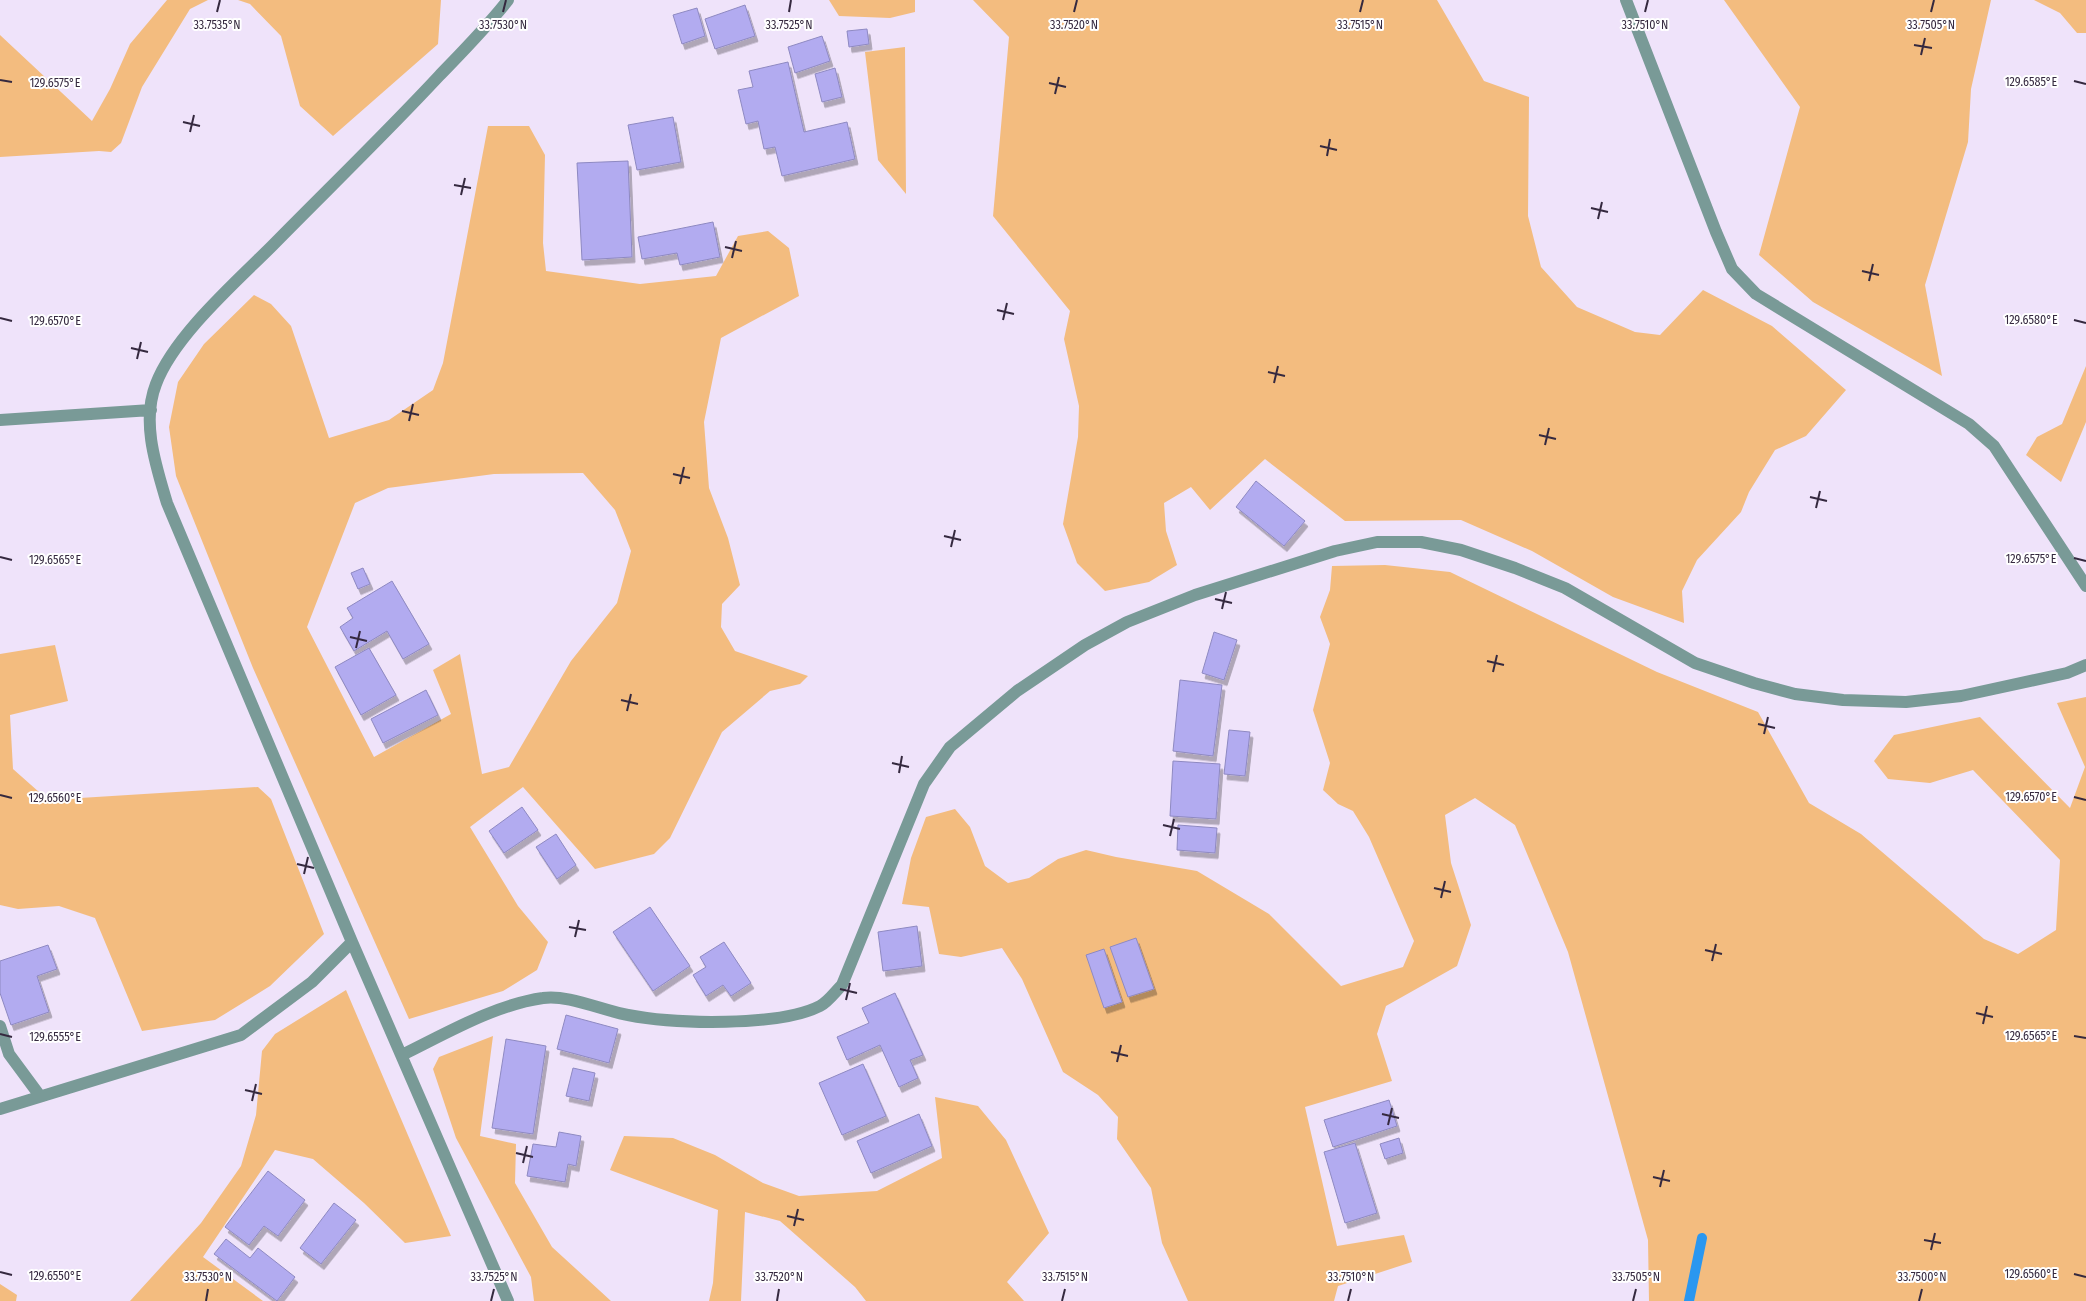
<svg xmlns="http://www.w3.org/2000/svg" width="2086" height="1301" viewBox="0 0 2086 1301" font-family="'Fira Sans Condensed',sans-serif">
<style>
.green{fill:#f3bc7f;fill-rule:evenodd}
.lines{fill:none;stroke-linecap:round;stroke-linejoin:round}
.stream{stroke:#2a97f0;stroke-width:10}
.building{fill:#b2abf0;stroke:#8e89c1;filter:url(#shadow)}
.minor{stroke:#799a97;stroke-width:12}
.ticks{fill:none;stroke:#35293f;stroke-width:2}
.ticks-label{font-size:12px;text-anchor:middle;fill:#35293f;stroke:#fff;stroke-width:4;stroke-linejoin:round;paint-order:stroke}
</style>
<defs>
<filter id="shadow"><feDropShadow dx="3" dy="5.5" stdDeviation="0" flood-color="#0004"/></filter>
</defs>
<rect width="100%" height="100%" fill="#efe3fa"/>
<path class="green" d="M167,0h41l-18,9 -48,78 -21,56 -10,9 -12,-1 -99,6v-122l92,86 18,-32 20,-45z
M238,0h203l-3,44 -105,92 -33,-30 -19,-70 -31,-32z
M829,0h86v12l-25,6 -51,-2z
M973,0h464l47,81 45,16 -1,119 13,51 36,40 58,25 25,3 43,-45 69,36 74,64 -40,46 -31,14 -26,42 -8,20 -44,48 -15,31 2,32 -71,-26 -81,-46 -71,-31 -116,1 -80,-62 -55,51 -19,-23 -27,16 2,28 11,34 -28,17 -44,9 -28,-28 -14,-39 15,-87 1,-31 -15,-67 6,-28 -77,-95 16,-179z
M1724,0h267l-20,89 -3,53 -43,143 17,91 -129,-74 -54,-47 41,-148z
M2034,0h52v33h-9l-17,-20z
M905,47l1,147 -28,-34 -13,-108z
M488,126h41l16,29 -2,88 3,28 94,13 76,-8 22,-40 30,-5 21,17 10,48 -78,42 -17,84 5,66 19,50 12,47 -18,19 -1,23 14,24 73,25 -8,8 -30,7 -48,41 -52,106 -16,16 -59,15 -72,-82 -53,40 48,79 30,36 -11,28 -34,21 -94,28 -156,-351 -77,-192 -7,-49 9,-45 26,-38 50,-49 17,9 20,22 38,112 60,-18 44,-30 10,-27zM583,473l32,37 16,41 -14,52 -46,58 -62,106 -27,7 -22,-120 -27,16 18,44 -77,43 -67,-130 48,-124 33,-15 106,-14z
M2086,366v56l-25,60 -35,-27 11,-18 25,-13z
M1385,565l65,7 207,100 101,40 51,91 52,31 123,105 34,15 38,-24 4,-70 -87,-90 -43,13 -42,-4 -14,-18 20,-26 86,-18 90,91 15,-41 -28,-64 29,-6v604h-437l-1,-61 -80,-288 -53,-127 -40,-27 -30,17 6,48 20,62 -14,41 -71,40 -9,28 15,47 -87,26 32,139 67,-11 8,27 -74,24 -4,15h-146l-26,-58 -11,-55 -34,-49 1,-22 -20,-22 -35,-23 -41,-93 -20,-31 -41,9 -22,-3 -10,-47 -27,-3 9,-46 15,-41 29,-8 15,18 15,39 23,17 21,-5 29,-19 28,-9 30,7 81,14 72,43 72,72 62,-19 11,-26 -45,-104 -16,-26 -15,-7 -15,-14 7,-27 -17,-53 17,-66 -10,-27 10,-27 2,-24z
M55,645l13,56 -58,14 3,54 35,31 210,-13 13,12 53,135 -54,52 -55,34 -73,11 -47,-113 -36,-12 -41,3 -18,-4v-251z
M346,990l105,246 -46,7 -41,-40 -51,-44 -38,-9 -72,107 60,44h-133l71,-78 40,-57 15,-51 6,-64 13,-17z
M493,1036l-13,100 36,8 -1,39 37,64 59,54h-77l-3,-24 -75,-139 -23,-69 6,-12z
M935,1097l43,9 28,34 43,93 -42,49 17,19h-158l-11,-14 -75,-66 -35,-9 -4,89h-32l4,-18 5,-73 -108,-40 14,-34 49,2 42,17 48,28 36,13 78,-5 65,-33z
M0,1284l17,11 -1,6h-16z"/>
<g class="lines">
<path class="stream" d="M1689,1301l13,-63"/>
</g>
<path class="building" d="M745,5l10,31 -40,13 -10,-30z
M697,8l8,28 -23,8 -9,-29z
M867,29l2,15 -20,3 -2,-16z
M822,36l8,25 -35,12 -7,-26z
M788,62l16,70 43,-10 8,37 -73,17 -7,-29 -11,2 -6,-28 -12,3 -8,-34 15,-3 -4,-16z
M835,68l7,29 -20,5 -7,-28z
M673,117l8,45 -44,8 -9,-45z
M628,161l4,96 -50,3 -5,-97z
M713,222l7,35 -40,8 -3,-12 -35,6 -4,-22z
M1256,481l49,40 -21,25 -48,-39z
M363,568l7,16 -12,5 -7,-16z
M392,581l37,63 -26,15 -16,-28 -33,20 -14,-24 13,-9 -6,-10z
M1214,632l23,8 -13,40 -22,-7z
M369,648l27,47 -35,20 -26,-48z
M1180,680l42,5 -9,71 -40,-5z
M426,690l12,25 -55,28 -12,-24z
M1229,730l21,2 -5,44 -21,-2z
M1173,761l47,3 -4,55 -46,-3z
M522,807l16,23 -34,23 -15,-22z
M1178,825l39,3 -2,25 -38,-3z
M556,834l20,31 -19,14 -21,-32z
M650,907l40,59 -37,25 -40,-59z
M917,926l5,40 -39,5 -5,-39z
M1136,938l18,51 -26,8 -18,-50z
M724,942l27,41 -20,13 -8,-11 -17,11 -13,-21 13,-8 -6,-10z
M48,945l9,24 -20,7 12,36 -38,13 -11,-32v-32z
M1104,949l18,53 -18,6 -18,-53z
M895,993l28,62 -13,5 8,18 -19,9 -19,-42 -33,15 -10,-23 32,-14 -7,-15z
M566,1015l52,14 -9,34 -52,-14z
M506,1039l40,7 -13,88 -41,-6z
M863,1064l23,52 -44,19 -23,-52z
M573,1068l22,5 -6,28 -23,-5z
M1389,1100l8,26 -64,21 -9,-27z
M919,1114l13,32 -61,27 -14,-32z
M559,1132l22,4 -5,30 -8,-2 -3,18 -38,-6 6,-32 23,3z
M1399,1138l4,15 -18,6 -5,-15z
M1355,1143l22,70 -32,10 -21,-71z
M268,1171l37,29 -27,36 -14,-10 -15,19 -24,-18z
M334,1203l22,17 -35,44 -21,-16z
M226,1239l24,19 8,-10 37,29 -18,24 -63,-47z"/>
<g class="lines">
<path class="minor" d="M1626,0l90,232 16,37 24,25 213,130 25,22 92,140
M0,420l151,-10
M0,1026l9,28 31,42
M402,1055c45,-22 92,-50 141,-57 24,-4 61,13 85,17 46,9 151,12 192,-9 8,-4 15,-14 22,-21l82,-201 26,-37 67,-56 68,-46 42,-23 68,-27 140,-44 42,-9h44l40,8 54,18 50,20 130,75 59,20 41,11 48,6 63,2 55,-6 106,-23 19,-8
M0,1109l241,-74 71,-53 40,-40
M508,1301l-156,-359 -185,-439c-11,-37 -26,-81 -11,-119 18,-48 80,-102 116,-138 56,-57 113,-112 167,-170 24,-25 48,-49 69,-76"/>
</g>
<path class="ticks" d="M217,12l3,-12M503,12l3,-12M789,12l2,-12M1074,12l3,-12M1360,12l3,-12M1645,12l3,-12M1931,12l3,-12M1914,45l18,3M1921,55l4,-17M0,80l12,2M2074,81l12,3M1049,83l17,4M1055,94l4,-17M183,122l17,4M190,132l4,-17M1320,146l17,4M1327,156l3,-17M454,185l17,3M461,195l4,-17M1591,208l17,4M1598,219l4,-17M725,247l17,4M732,258l4,-17M1862,271l17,4M1869,281l4,-17M997,310l17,4M0,318l12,3M1003,320l4,-17M2074,320l12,3M131,348l17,4M137,359l4,-17M1268,372l17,4M1274,383l4,-17M402,411l17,4M409,421l4,-17M1539,435l17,4M1545,445l4,-17M673,474l17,4M680,484l4,-17M1810,497l17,4M1816,508l4,-17M944,536l17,4M951,547l4,-17M0,557l12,3M2074,558l12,3M1215,599l17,4M1222,609l4,-17M350,637l17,4M356,648l4,-17M1487,661l17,4M1493,672l4,-17M621,700l17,4M627,711l4,-17M1758,724l17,4M1764,734l4,-17M892,763l17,4M899,773l3,-17M0,795l12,3M2074,797l12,3M1163,825l17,4M1170,836l4,-17M297,864l17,4M304,874l4,-17M1434,888l17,4M1441,898l4,-17M569,927l17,3M575,937l4,-17M1705,950l17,4M1712,961l4,-17M840,989l17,4M846,1000l4,-17M1976,1013l17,4M1983,1024l4,-18M0,1034l12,3M2074,1036l12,2M1111,1052l17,4M1117,1062l4,-17M245,1090l17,4M252,1101l4,-17M1382,1114l17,4M1388,1125l4,-17M516,1153l17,4M523,1163l4,-17M1653,1177l17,4M1660,1187l4,-17M787,1216l17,4M794,1226l4,-17M1924,1240l17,3M1931,1250l4,-17M0,1272l12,3M2074,1274l12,3M206,1301l2,-12M491,1301l3,-12M777,1301l2,-12M1062,1301l3,-12M1348,1301l3,-12M1633,1301l3,-12M1919,1301l3,-12"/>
<g class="ticks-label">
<text x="217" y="29">33.7535°N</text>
<text x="503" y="29">33.7530°N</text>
<text x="789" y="29">33.7525°N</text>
<text x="1074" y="29">33.7520°N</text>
<text x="1360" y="29">33.7515°N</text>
<text x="1645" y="29">33.7510°N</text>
<text x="1931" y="29">33.7505°N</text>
<text x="2031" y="86">129.6585°E</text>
<text x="55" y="87">129.6575°E</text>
<text x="2031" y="324">129.6580°E</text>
<text x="55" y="325">129.6570°E</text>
<text x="2031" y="563">129.6575°E</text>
<text x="55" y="564">129.6565°E</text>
<text x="2031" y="801">129.6570°E</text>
<text x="55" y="802">129.6560°E</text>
<text x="2031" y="1040">129.6565°E</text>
<text x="55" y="1041">129.6555°E</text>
<text x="2031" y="1278">129.6560°E</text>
<text x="55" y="1280">129.6550°E</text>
<text x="208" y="1281">33.7530°N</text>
<text x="494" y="1281">33.7525°N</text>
<text x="779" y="1281">33.7520°N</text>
<text x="1065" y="1281">33.7515°N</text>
<text x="1351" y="1281">33.7510°N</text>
<text x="1636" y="1281">33.7505°N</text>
<text x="1922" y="1281">33.7500°N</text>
</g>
</svg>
